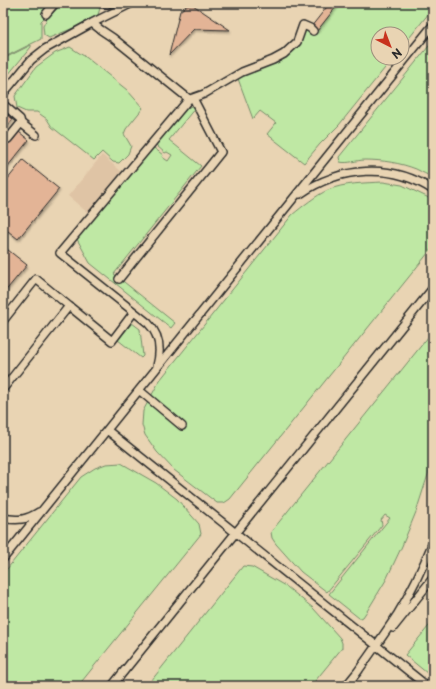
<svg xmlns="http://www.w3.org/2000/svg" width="436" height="689" viewBox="0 0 436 689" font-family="'Playpen Sans',sans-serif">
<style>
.built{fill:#dfc4a5}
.green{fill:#bfe8a4;stroke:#758a68}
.building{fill:#e3b496;stroke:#2b2b2b;filter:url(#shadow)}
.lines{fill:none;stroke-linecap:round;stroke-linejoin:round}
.minor-tunnel{stroke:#c3b298;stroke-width:7;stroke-dasharray:7 3.5;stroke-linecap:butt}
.minor-casing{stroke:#2b2b2b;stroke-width:10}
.minor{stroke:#e9d4b3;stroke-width:7}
</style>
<defs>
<filter id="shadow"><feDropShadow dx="1" dy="2" stdDeviation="1" flood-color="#0004"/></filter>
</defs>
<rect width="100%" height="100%" fill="#e9d4b3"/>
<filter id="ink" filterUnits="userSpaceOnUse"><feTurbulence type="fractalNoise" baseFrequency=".025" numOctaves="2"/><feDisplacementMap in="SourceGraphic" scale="8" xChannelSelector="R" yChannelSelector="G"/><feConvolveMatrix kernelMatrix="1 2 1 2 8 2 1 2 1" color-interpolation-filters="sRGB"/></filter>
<g filter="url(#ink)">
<path class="built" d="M102,155l20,17 -34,41 -20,-17z"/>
<path class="green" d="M3,3h57l-19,18v18l-38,19z
M63,3h31l6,5 -2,7c-6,2 -10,5 -15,8 -11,6 -22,10 -34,15l-5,-3 -1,-9 4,-7z
M339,3h94v5l-31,39v-13h-24v24h15l-54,67 -19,19 -16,19 -37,-29 9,-11 -16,-12 -7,8 -16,-43 46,-19 22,-30 12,4z
M433,41v136c-6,-2 -11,-5 -17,-8 -15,-6 -34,-9 -51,-9 -8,0 -17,4 -25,2l-1,-5z
M31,45v2l-28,34v-22z
M70,47l17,11 40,32 16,18 -17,21 -2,5 7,12 -3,8 -9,9 -6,-1 -11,-10 -8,8 -42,-33 -5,-8 -10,-7h-11l-9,-4 -2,-12 21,-29 19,-14z
M191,106l4,2 -26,32 32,26 -87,108 61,49 -4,5 -81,-65 -13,-24 75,-90 2,-1 9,7 -1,2 6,4 4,-6 -5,-3 -2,1 -8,-7 -1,-2 30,-35z
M383,182l19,3 25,12 6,5v45l-203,252 -6,4h-7l-43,-33 -17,-18 -12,-17 -3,-10 1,-14 17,-31 132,-165c11,-9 23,-19 36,-25 16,-7 37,-7 55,-8z
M132,323l8,6 3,27 -2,2 -23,-18z
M433,331v128l-17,53 -14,34 -16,34 -17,28 -6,9 -2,1h-2l-30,-24 61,-76 -5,-3 -4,5 1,5 -55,67 -26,-20 -25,-28 -4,-6 -1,-6z
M121,463l35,20 21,16 22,25 2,10 -123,152h-75v-112l78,-97 14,-9 11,-4z
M243,566l9,1 35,20 26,21 27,30 2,5v5l-31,38h-164z
M433,621v57l-28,-23z"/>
<path class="building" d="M330,3h9l-22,28 -6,-4z
M193,5l37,25 -36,-1 -25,26 11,-44 6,-5z
M4,112l9,7 -10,13v-18z
M19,132l10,8 -26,32v-37l8,7z
M23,160l36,29 -41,50 -15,-12v-42z
M3,246l24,19 -24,29z"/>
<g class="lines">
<path class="minor-tunnel" d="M3,145l5,-6"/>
<g class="minor-casing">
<path id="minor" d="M100,3l7,1 2,-1
M46,14l9,-11
M92,23l9,7 12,8 76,61 -129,154 88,70c12,12 13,28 9,43
M3,94l28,-34 14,-11 47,-26 40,-20
M190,99l14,-5 38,-22 31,-12 11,-6 13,-12 6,-17 7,3 3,3
M3,104l17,15 1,4
M8,139l13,-16 15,12
M300,194c40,-27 91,-32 133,-4
M119,279l102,-127 -28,-54
M69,306l43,35 22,-29
M3,321l33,-42 33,27 -66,83
M139,390l43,36
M107,430l320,256
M3,518c14,3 24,2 36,-6
M3,559l430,-534
M393,628l40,-50
M356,674c14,-20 28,-39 41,-59 14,-23 26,-48 36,-73
M112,686l321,-398
M346,686l13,-16"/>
</g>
<use href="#minor" class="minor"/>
</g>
</g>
<rect width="436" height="689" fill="none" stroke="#e9d4b3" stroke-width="16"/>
<rect x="8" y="8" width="420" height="673" fill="none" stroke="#2b2b2b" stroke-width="1.5" filter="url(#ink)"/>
<g transform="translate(390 46) rotate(138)"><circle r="19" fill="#e9d4b3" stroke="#9d907d"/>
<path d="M0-3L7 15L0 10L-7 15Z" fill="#c8321e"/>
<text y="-6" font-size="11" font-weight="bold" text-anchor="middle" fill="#2b2b2b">N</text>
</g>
</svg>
